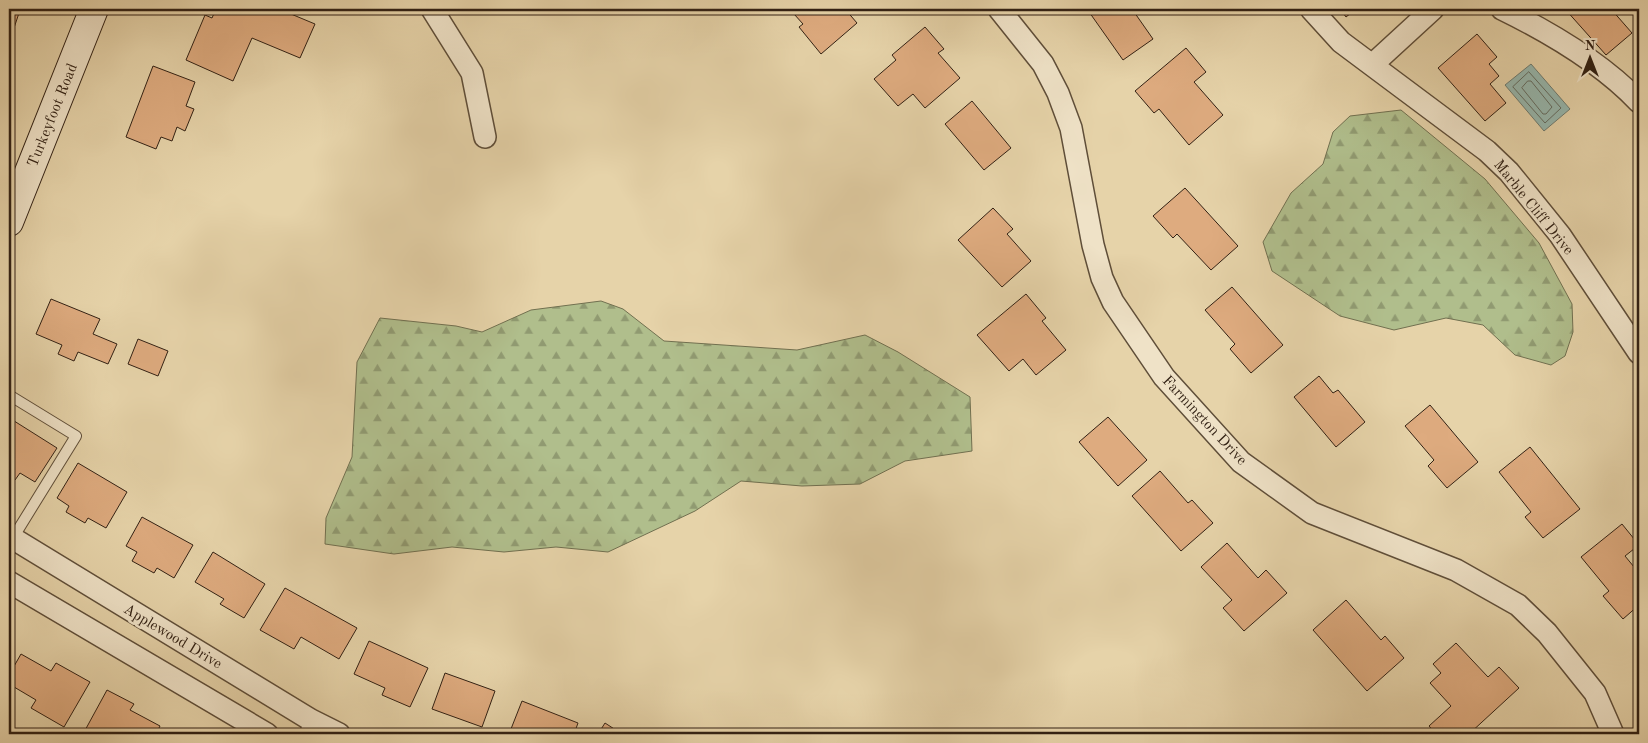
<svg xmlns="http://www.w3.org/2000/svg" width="1648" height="743" viewBox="0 0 1648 743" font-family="'Old Standard TT',serif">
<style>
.forest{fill:url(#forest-firs);stroke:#717050}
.water{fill:#97b7ad;stroke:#6f7b70}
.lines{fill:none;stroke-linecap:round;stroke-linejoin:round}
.shore{stroke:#646c60;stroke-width:1}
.building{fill:#deab7f;stroke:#322114}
.lane-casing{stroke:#5f4e39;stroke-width:12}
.street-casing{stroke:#5f4e39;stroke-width:24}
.secondary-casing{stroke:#322114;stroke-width:30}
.lane{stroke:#efe2c7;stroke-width:10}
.street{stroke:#efe2c7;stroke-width:21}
.secondary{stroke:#efe2c7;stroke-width:28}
.labels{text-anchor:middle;stroke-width:5;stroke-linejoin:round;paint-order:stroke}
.street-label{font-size:15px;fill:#322114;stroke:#efe2c7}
</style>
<defs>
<pattern id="forest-firs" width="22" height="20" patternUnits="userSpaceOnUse" patternTransform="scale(1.25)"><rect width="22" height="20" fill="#b0be8c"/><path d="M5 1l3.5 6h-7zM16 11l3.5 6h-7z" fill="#909a71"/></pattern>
</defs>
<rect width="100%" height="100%" fill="#e6d3a9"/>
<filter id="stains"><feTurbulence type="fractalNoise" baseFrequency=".004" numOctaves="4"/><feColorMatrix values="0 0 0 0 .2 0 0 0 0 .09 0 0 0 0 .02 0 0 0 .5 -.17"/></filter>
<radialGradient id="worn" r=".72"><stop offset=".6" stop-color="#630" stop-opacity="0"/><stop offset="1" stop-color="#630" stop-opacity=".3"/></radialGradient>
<path class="forest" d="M1401,110l84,69 54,64 33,61 1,28 -8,24 -14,9 -36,-10 -32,-30 -37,-7 -52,12 -54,-14 -68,-45 -9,-29 28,-49 32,-29 10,-32 17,-16z
M601,301l22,8 41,32 133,9 68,-15 33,17 72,45 2,54 -67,10 -45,23 -58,2 -61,-5 -46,30 -87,41 -52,-5 -52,5 -52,-5 -58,7 -69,-10 1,-26 26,-61 5,-95 23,-44 76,8 26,6 49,-22z"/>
<path class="water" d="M1531,64l39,45 -26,22 -39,-46z"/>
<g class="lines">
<path class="shore" d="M1529,72l32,36 -16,15 -32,-36z
M1528,81h3l21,26 -6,7h-3l-21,-26z"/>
</g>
<path class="building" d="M9,9l10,4 -10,30z
M216,9h63l36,15 -15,34 -48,-20 -19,43 -47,-21 19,-45 7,3z
M800,9h45l12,14 -36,31 -22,-27 4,-3 -9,-10z
M1087,9h45l21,30 -30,21z
M1340,9h16l-10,8z
M1565,9h46l21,24 -26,22z
M925,27l19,22 -6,4 22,25 -35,30 -12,-14 -15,12 -24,-27 22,-19 -4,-5z
M1477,34l20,23 -8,7 10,12 -9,8 16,19 -21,18 -47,-53z
M1186,48l20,24 -12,10 29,33 -34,30 -30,-36 -5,4 -19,-22z
M153,66l42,16 -9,24 8,3 -9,22 -8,-4 -5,14 -11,-4 -5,12 -30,-12z
M972,101l39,47 -27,22 -39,-46z
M1185,188l53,58 -27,24 -34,-36 -4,4 -20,-22z
M993,208l20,21 -6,5 24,27 -29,26 -44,-47z
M1232,287l51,58 -32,28 -21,-24 5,-5 -30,-34z
M1026,294l20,24 -4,3 24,29 -30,25 -13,-16 -14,12 -32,-36z
M51,299l49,20 -7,15 24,10 -9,20 -30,-12 -4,9 -16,-7 4,-9 -26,-11z
M138,339l30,12 -10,25 -30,-12z
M1319,376l14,17 5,-3 27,32 -29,25 -42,-50z
M1430,405l48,57 -31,26 -19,-22 6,-6 -29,-34z
M1108,417l39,43 -29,26 -39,-44z
M11,419l46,29 -22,34 -15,-9 -5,7 -6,-4v-54z
M1530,447l50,62 -37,29 -18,-21 6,-5 -32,-40z
M78,463l49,29 -21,36 -18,-10 -3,5 -19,-11 3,-6 -12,-8z
M1160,471l28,32 4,-3 21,23 -32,28 -49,-55z
M142,517l51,28 -19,33 -17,-10 -3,5 -22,-12 5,-9 -11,-6z
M1622,524l17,21 -14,11 14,17v32l-16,14 -20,-23 6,-5 -28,-34z
M1227,543l31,35 8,-8 21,23 -43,38 -21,-23 9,-8 -31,-33z
M213,552l52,32 -21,34 -24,-14 4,-5 -29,-17z
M285,588l72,40 -18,31 -38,-22 -7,12 -34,-19z
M1346,600l35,40 4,-4 19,22 -37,33 -54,-61z
M9,623l4,3 -4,8z
M369,641l59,27 -18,39 -28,-12 3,-7 -31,-14z
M1456,643l32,34 11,-10 20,21 -50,46h-33l-7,-8 22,-20 -21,-23 11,-10 -8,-9z
M1639,647v12l-5,-7z
M21,654l30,17 5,-8 34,19 -26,45 -33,-19 5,-8 -27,-16v-9z
M445,673l50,18 -13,36 -50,-18z
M107,690l27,14 -4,6 30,16 -4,8h-73z
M522,701l56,22 -4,11h-65z
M605,723l17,11 3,-5 7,5h-34z"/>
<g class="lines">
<g class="lane-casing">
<path id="lane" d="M9,395l67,41 -63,102
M304,734l7,-14"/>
</g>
<g class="street-casing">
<path id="street" d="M432,9l40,64 13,64
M999,9l44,55 15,29 13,35 22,117 9,33 11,24 51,75 77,85 71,51 144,57 62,35 29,28 48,60 18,41
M1311,9l30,33 146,109 22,21 51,63 79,118
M1502,9c49,24 100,54 137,93
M1372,65l61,-56
M9,536l302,184 28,14
M9,582l258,152"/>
</g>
<g class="secondary-casing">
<path id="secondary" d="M9,222l85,-213"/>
</g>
<use href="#lane" class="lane"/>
<use href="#street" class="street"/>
<use href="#secondary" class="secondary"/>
</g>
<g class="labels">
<g class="street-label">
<text transform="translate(52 115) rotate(-68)" y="5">Turkeyfoot Road</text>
<text transform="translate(1534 207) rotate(51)" y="5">Marble Cliff Drive</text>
<text transform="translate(1205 420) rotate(47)" y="5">Farmington Drive</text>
<text transform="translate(173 636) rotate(31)" y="5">Applewood Drive</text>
</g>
</g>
<rect width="1648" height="743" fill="none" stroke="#e6d3a9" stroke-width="30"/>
<rect x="10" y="10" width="1628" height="723" fill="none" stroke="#322114" stroke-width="2.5"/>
<rect x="15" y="15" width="1618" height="713" fill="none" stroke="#322114"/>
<g transform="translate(1590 58)" stroke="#efe2c7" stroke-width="4" paint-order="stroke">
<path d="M0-4L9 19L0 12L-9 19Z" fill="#322114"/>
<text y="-8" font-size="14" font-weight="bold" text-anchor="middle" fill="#322114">N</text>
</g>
<rect width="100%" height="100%" filter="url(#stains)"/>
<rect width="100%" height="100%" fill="url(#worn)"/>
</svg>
